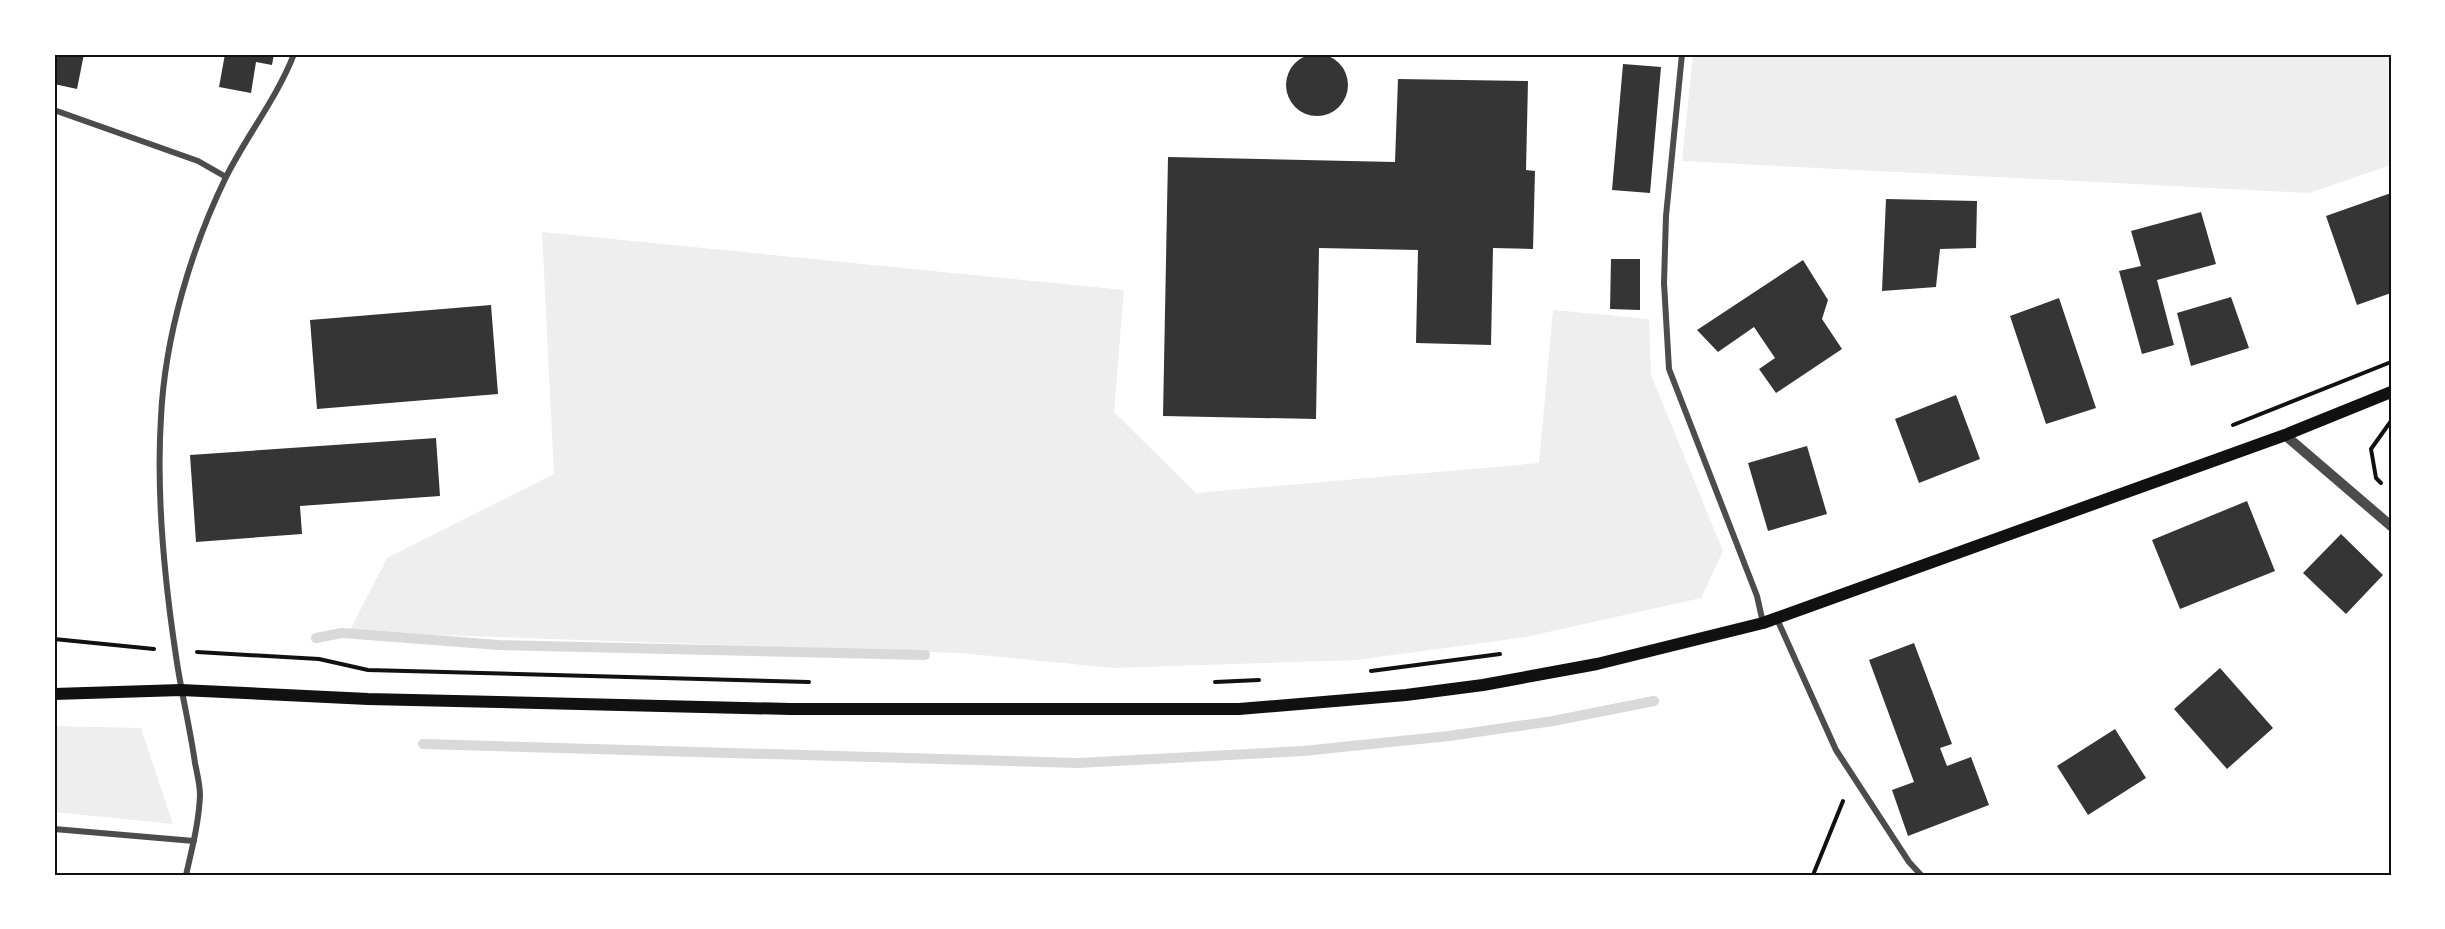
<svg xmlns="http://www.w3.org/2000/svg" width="2445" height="929" viewBox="0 0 2445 929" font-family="Quicksand,sans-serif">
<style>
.green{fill:#eee}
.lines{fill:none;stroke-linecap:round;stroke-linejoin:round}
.stream{stroke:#d9d9d9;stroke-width:10}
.building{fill:#353535}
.path{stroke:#111;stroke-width:4}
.minor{stroke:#4c4c4c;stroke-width:6}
.tertiary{stroke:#4c4c4c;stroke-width:10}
.secondary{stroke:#111;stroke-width:12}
.neatline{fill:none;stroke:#111;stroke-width:2}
</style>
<rect width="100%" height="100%" fill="#fff"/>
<path class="green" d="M1693,54h698v111l-82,28 -627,-32z
M542,232l582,58 -10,122 82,81 343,-30 14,-153 96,9 2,56 72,176 -22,47 -175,39 -169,23 -243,8 -154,-15 -611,-21 38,-74 167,-84z
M54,726l87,2 32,96 -119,-12z"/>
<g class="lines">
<path class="stream" d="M316,638l26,-5 157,12 426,10
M423,744l655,19 225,-12 146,-15 104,-15 101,-20"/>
</g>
<path class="building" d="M54,54h30l-7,35 -23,-5z
M225,54h49l-2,11 -16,-3 -5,31 -32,-6z
M1286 85a31 31 0 1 1 62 0a31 31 0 1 1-62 0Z
M1623,64l38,3 -11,126 -38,-3z
M1398,79l130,2 -2,89 9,1 -2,78 -40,-1 -2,97 -75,-2 2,-93 -99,-2 -3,171 -153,-3 5,-259 227,5z
M2391,193v100l-34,12 -31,-89z
M1886,199l91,2 -1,47 -36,1 -4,38 -54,4z
M2201,212l15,52 -59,16 17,65 -32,9 -23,-83 22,-5 -10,-35z
M1611,259h29v51l-30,-1z
M1803,260l25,40 -6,19 20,30 -66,44 -17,-24 16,-11 -21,-31 -36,25 -21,-22z
M2231,297l18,51 -58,18 -14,-53z
M2059,298l37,110 -50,16 -36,-108z
M491,305l7,89 -181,15 -7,-89z
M1956,395l24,64 -61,24 -24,-64z
M436,438l4,58 -140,10 2,28 -106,8 -6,-87z
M1807,446l20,68 -59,17 -20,-68z
M2247,501l28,70 -95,38 -28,-69z
M2341,534l42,41 -37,39 -43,-41z
M1914,643l38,101 -12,4 7,18 24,-9 18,48 -81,31 -16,-46 22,-8 -45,-122z
M2220,668l53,60 -46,41 -53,-60z
M2115,729l31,49 -58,37 -31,-49z"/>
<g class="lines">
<path class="path" d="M2233,425l158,-63
M2381,483l-5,-5 -5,-29 20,-28
M54,639l100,10
M197,652l122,7 49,11 441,12
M1371,671l129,-17
M1215,682l44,-2
M1813,875l30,-74"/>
<path class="minor" d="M1682,54l-16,162 -2,67 5,86 88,227 6,27
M54,110l144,51 28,16
M1777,619l59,131 73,112 12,13
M54,829l140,12
M186,875c6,-26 13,-53 14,-80 0,-10 -3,-22 -5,-32 -5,-36 -14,-71 -19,-107 -12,-79 -20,-159 -15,-239 4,-81 30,-168 65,-240 21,-42 51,-79 68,-123"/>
<path class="tertiary" d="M2285,435l106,91"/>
<path class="secondary" d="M54,694l127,-4 187,9 422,10h449l167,-14 77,-10 114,-21 166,-41 522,-188 106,-43"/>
</g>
<rect width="2445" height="929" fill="none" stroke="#ffffff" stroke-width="111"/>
<rect x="56" y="56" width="2334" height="818" class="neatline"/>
</svg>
